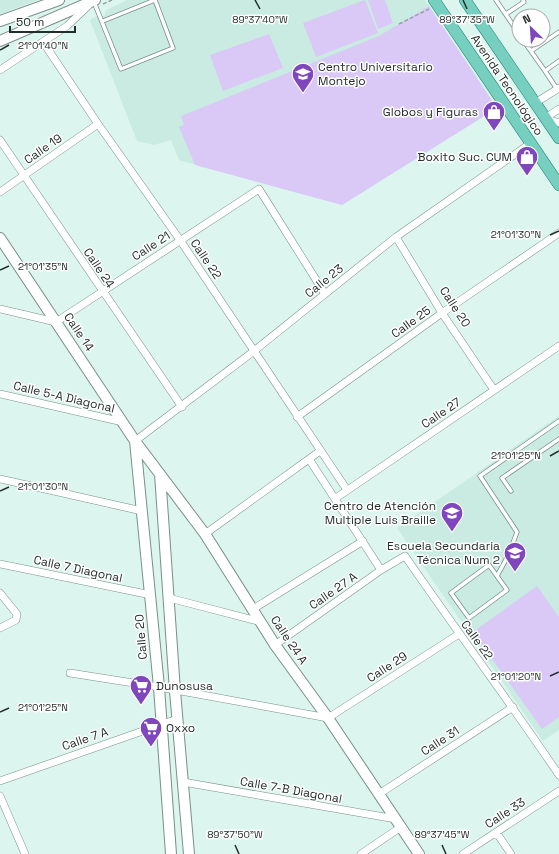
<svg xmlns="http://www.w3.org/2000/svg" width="559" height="854" viewBox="0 0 559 854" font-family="'Space Grotesk',sans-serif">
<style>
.built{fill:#c9ebe1}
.green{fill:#dac8f7}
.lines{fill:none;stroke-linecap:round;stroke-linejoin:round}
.lane-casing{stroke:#789089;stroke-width:5}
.street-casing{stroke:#789089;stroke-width:8}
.secondary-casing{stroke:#789089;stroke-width:12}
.primary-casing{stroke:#1e826f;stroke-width:12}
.path{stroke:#93a6a1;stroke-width:1.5;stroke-dasharray:4 2;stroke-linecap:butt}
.lane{stroke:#fff;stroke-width:3.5}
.street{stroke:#fff;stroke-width:7}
.secondary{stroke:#fff;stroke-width:10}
.primary{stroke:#76cfbf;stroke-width:11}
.ticks{fill:none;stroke:#232d2a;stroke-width:1.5}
.labels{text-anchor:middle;stroke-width:3;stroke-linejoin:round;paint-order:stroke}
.poi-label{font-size:12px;fill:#232d2a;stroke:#fff;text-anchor:end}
.street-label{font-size:12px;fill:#232d2a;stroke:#fff}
.ticks-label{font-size:10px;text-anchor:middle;fill:#232d2a;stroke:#fff;stroke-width:3;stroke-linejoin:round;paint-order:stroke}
</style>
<rect width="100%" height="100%" fill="#dcf5ee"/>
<path class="built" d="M0,0h38l-38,14z
M127,0h298l72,108 -155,97 -163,-45 -8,-20 -17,5 -17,-4 -47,-121 6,-4 4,2 5,-3v-4z
M559,416v314l-16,11 -146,-213z"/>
<path class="green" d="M365,0l13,33 -62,24 -13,-34z
M368,0h17l8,23 -15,6z
M429,6l68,102 -155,97 -147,-40 -16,-38 5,-2 -3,-9 198,-80z
M269,34l14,34 -60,23 -13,-36z
M537,586l22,31v100l-17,12 -69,-97z"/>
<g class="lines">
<g class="lane-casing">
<path id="lane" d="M496,0l23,34
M94,2l27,67 52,-21 -18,-48
M506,14l18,-12 -1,-2
M103,21l52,-21
M523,40l22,31 14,-10
M531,51l28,-19
M545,71l12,18
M511,491l-9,-13 57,-39
M489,565l18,25 -38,28 -18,-25z
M497,576l12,-22 8,-22 -37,-56 79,-55"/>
</g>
<g class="street-casing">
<path id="street" d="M43,42l55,82 82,116 167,250
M0,70l67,-44 23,-22
M535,103l24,-15
M545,118l14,-9
M547,119l12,4
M0,140l182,267
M0,192l98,-68
M396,237l46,76 52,77
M0,309l56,13 203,-133 66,105
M0,394l123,28
M297,417l145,-104 117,-80
M135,441l119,-90 142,-114 135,-94
M309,459l72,111
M0,479l142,32
M336,498l223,-152
M205,534l115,-83
M0,564l151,31
M0,593l17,21 -1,6 -16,8
M169,598l92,24
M253,609l110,-68
M275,645l106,-75 24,-14c51,74 104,145 154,219
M70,673l89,14 169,31 131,-84
M0,781l177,-62
M183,782l213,37
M379,794l134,-87
M0,796l25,58
M496,832l15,22
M361,854l40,-27
M463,854l96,-63"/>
</g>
<g class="secondary-casing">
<path id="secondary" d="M0,21l59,-21
M0,41l95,-41
M0,238l135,203 70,93 70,111 53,73 91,136
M135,441l24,246 12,167
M160,474l15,217 14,163"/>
</g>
<g class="primary-casing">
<path id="primary" d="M434,0l125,185
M465,0l94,138"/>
</g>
<path class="path" d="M103,4l9,-4
M399,24l30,-15"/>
<use href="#lane" class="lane"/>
<use href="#street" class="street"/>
<use href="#secondary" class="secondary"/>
<use href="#primary" class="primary"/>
</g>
<path class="ticks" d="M255,0l5,9M463,0l4,9M0,50l9,-5M550,235l9,-4M0,270l9,-4M550,456l9,-5M0,491l9,-4M550,676l9,-4M0,712l9,-4M235,845l4,9M442,845l4,9"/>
<defs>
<g id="school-pin" transform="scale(1.15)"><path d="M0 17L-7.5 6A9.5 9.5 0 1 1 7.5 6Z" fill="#7f46bd" stroke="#fff"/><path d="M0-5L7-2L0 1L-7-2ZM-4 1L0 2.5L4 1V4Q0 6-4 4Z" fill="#fff"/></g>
<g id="shop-pin" transform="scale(1.15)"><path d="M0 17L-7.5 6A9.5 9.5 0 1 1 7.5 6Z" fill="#7f46bd" stroke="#fff"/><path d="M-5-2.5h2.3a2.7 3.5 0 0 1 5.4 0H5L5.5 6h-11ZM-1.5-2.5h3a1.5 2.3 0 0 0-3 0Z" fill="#fff"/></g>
<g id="supermarket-pin" transform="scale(1.15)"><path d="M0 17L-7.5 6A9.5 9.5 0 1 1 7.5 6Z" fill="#7f46bd" stroke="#fff"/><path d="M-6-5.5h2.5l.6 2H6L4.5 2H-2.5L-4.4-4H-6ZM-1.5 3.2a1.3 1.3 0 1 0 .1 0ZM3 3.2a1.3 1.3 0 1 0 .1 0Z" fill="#fff"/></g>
</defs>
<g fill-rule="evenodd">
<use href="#school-pin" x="303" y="74"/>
<use href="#shop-pin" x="494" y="112"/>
<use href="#shop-pin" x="527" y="157"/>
<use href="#school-pin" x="452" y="513"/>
<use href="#school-pin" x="515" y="553"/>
<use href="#supermarket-pin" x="141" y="686"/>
<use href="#supermarket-pin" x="151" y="728"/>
</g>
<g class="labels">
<g class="poi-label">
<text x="318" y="71" text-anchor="start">Centro Universitario<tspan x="318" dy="14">Montejo</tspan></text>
<text x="478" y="116">Globos y Figuras</text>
<text x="512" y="161">Boxito Suc. CUM</text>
<text x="436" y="510">Centro de Atención<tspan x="436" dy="14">Multiple Luis Braille</tspan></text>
<text x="500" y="550">Escuela Secundaria<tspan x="500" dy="14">Técnica Num 2</tspan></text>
<text x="156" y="690" text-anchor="start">Dunosusa</text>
<text x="166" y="732" text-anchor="start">Oxxo</text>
</g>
<g class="street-label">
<text transform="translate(507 85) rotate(56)" y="4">Avenida Tecnológico</text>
<text transform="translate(43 149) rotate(-35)" y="4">Calle 19</text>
<text transform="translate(151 246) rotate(-33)" y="4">Calle 21</text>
<text transform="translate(206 259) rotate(56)" y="4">Calle 22</text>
<text transform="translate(99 268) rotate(56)" y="4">Calle 24</text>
<text transform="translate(324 281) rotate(-39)" y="4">Calle 23</text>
<text transform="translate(455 307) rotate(57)" y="4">Calle 20</text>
<text transform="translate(411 322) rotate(-36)" y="4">Calle 25</text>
<text transform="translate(79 332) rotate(56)" y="4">Calle 14</text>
<text transform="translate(64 397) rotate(13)" y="4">Calle 5-A Diagonal</text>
<text transform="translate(441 413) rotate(-34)" y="4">Calle 27</text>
<text transform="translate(78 569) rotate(12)" y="4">Calle 7 Diagonal</text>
<text transform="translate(333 591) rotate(-35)" y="4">Calle 27 A</text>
<text transform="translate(141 637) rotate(-95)" y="4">Calle 20</text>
<text transform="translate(289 640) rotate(56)" y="4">Calle 24 A</text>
<text transform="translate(477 640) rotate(54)" y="4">Calle 22</text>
<text transform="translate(387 667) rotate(-33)" y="4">Calle 29</text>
<text transform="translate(85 739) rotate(-19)" y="4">Calle 7 A</text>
<text transform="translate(440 741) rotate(-33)" y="4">Calle 31</text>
<text transform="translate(291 790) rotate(10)" y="4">Calle 7-B Diagonal</text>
<text transform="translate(505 813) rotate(-33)" y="4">Calle 33</text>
</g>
</g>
<g class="ticks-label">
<text x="260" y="23">89°37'40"W</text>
<text x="467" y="23">89°37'35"W</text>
<text x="43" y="49">21°01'40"N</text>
<text x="516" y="238">21°01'30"N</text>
<text x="43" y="270">21°01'35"N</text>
<text x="516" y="459">21°01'25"N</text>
<text x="43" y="490">21°01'30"N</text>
<text x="516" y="680">21°01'20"N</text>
<text x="43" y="711">21°01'25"N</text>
<text x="235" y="838">89°37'50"W</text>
<text x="442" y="838">89°37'45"W</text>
</g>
<g transform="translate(531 28) rotate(335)"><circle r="19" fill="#ffffff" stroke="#a7abaa"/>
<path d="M0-3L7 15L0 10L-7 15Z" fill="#7f46bd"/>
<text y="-6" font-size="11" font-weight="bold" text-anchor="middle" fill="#232d2a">N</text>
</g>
<path d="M10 26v6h65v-6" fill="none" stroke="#232d2a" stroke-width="2"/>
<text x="16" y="26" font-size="12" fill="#232d2a" stroke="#ffffff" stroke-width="3" paint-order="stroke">50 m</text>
</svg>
